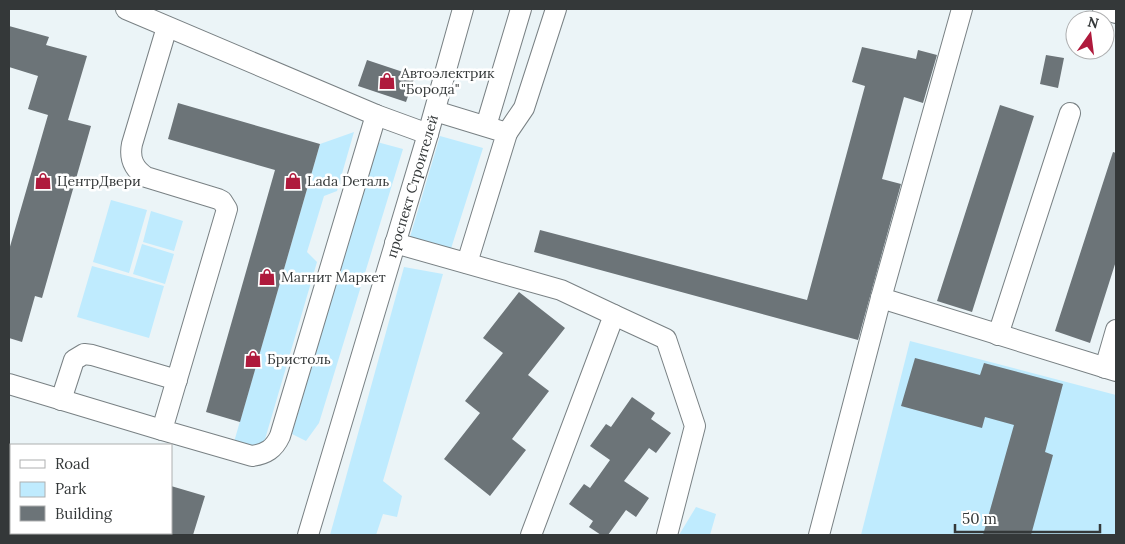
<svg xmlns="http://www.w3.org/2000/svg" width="1125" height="544" viewBox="0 0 1125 544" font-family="Lora,serif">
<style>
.green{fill:#bfebfe}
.building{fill:#6c7478}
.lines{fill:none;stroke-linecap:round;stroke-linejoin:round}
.minor-casing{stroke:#798184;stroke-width:22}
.minor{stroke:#fff;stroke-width:20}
.labels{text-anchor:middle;stroke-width:5;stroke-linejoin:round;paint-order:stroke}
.poi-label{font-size:14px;fill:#343839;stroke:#fff;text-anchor:start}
.street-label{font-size:14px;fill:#343839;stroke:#fff}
</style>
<rect width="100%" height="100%" fill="#ebf4f7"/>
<path class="green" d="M354,132l-17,59 -13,5 -17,56 10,10 -54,184h-19l-10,-4 86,-298z
M440,136l43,12 -35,110 -41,-11z
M377,142l26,7 -84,274 -13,18 -14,-7z
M111,200l36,10 -18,63 -36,-11z
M151,211l32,10 -9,30 -31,-9z
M142,244l32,10 -9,30 -32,-10z
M92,266l72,20 -15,52 -72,-21z
M404,267l39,7 -60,207 19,15 -5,21 -14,-3 -7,21h-46z
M910,341l206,54v140h-255z
M696,507l20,7 -6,21h-31z"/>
<path class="building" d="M9,26l40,11 -3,8 41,11 -19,64 23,6 -49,172 -7,-2 -13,46 -13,-4v-88l39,-135 -20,-6 10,-33 -29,-9z
M862,47l54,12 2,-9 19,5 -14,48 -19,-6 -22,82 19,5 -43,156 -324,-88 6,-22 267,70 58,-214 -13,-4z
M1046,55l18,3 -6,30 -18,-4z
M367,60l48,16 -9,26 -48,-16z
M178,103l142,41 -80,278 -34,-10 69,-242 -107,-31z
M1000,105l34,11 -62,196 -35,-11z
M1113,152l3,1v108l-26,82 -35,-12z
M519,292l46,36 -37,47 21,16 -37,48 14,11 -36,46 -46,-37 36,-46 -15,-12 38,-48 -20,-15z
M915,358l65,17 4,-12 79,21 -18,68 8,3 -22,80h-48l31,-110 -29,-8 -3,11 -81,-22z
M632,397l23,16 -4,6 20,14 -15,20 -7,-5 -25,33 25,17 -13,19 -10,-7 -18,25h-7l-12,-8 4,-6 -24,-17 15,-20 6,4 20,-28 -20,-14 16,-22 5,3z
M171,486l34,10 -12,39h-22z"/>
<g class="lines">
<g class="minor-casing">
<g id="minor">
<path d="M126,9l250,106 52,19"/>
<path d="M1103,9l13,4"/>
<path d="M167,27l-35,117c-3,15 2,25 14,33l72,22 4,2 5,8 -65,221 90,26c14,-2 22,-7 28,-20l96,-321"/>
<path d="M435,111l72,22 -40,130"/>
<path d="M486,126l35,-117"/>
<path d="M507,133l17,-25 32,-99"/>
<path d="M395,243l166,47 53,25 -83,220"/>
<path d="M881,298l235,73"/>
<path d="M614,315l52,24 29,87 -28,109"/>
<path d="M998,335l72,-222"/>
<path d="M1105,368l11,-38"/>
<path d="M9,384l153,46"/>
<path d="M61,400l13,-40 10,-6 8,1 85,25"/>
<path id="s1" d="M308,535l120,-401 35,-125"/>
<path d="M819,535l62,-237 81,-289"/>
</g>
</g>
<use href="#minor" class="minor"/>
</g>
<defs>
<g id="shop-bare" transform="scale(1.35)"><path d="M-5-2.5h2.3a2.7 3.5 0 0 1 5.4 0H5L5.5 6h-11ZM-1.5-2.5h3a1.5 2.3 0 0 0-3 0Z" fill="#af1a3c" stroke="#fff" stroke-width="2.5" paint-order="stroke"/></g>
</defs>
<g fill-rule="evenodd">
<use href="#shop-bare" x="387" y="81"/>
<use href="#shop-bare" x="43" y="181"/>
<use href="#shop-bare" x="293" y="181"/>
<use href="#shop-bare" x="267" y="277"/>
<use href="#shop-bare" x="253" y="359"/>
</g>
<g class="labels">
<g class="poi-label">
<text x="401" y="78">Автоэлектрик<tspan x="401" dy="16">"Борода"</tspan></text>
<text x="57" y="186">ЦентрДвери</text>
<text x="307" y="186">Lada Dеталь</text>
<text x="281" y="282">Магнит Маркет</text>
<text x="267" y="364">Бристоль</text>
</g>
<g class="street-label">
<text dy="5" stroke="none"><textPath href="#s1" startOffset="364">проспект Строителей</textPath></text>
</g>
</g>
<rect width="1125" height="544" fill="none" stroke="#343839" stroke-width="20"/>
<rect x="10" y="444" width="162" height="90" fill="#ffffff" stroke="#aeafb0"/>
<rect x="20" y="460" width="25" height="8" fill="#ffffff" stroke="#aeafb0"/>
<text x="55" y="469" font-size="15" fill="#343839">Road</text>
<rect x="20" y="482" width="25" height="15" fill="#bfebfe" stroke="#aeafb0"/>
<text x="55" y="494" font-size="15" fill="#343839">Park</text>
<rect x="20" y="506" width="25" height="15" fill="#6c7478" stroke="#aeafb0"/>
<text x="55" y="519" font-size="15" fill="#343839">Building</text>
<g transform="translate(1090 35) rotate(14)"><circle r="24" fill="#ffffff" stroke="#aeafb0"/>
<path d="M0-4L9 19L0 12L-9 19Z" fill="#af1a3c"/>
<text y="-8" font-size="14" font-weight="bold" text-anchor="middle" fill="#343839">N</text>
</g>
<path d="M955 524v8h145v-8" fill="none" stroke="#343839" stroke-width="2.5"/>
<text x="962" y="524" font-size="15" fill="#343839" stroke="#ffffff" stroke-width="4" paint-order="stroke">50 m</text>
</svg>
